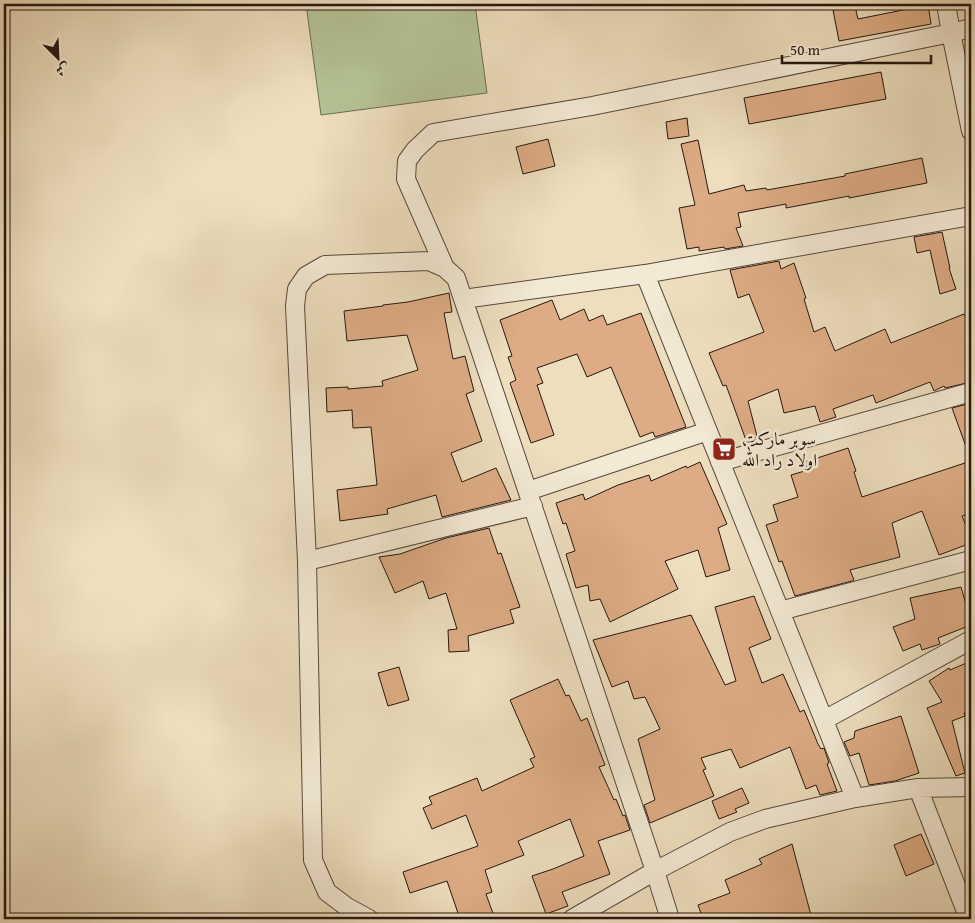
<svg xmlns="http://www.w3.org/2000/svg" width="975" height="923" viewBox="0 0 975 923" font-family="'Gentium Book Plus',Amiri,serif">
<style>
.green{fill:#b4c295;stroke:#6e6c52}
.building{fill:#ddac86;stroke:#27160f}
.lines{fill:none;stroke-linecap:round;stroke-linejoin:round}
.street-casing{stroke:#58483b;stroke-width:20}
.street{stroke:#f3ead5;stroke-width:18}
.labels{text-anchor:middle;stroke-width:5;stroke-linejoin:round;paint-order:stroke}
.poi-label{font-size:18px;fill:#27160f;stroke:#f3ead5;text-anchor:start}
</style>
<rect width="100%" height="100%" fill="#eddebe"/>
<filter id="stains"><feTurbulence type="fractalNoise" baseFrequency=".004" numOctaves="4"/><feColorMatrix values="0 0 0 0 .2 0 0 0 0 .09 0 0 0 0 .02 0 0 0 .5 -.17"/></filter>
<radialGradient id="worn" r=".72"><stop offset=".6" stop-color="#630" stop-opacity="0"/><stop offset="1" stop-color="#630" stop-opacity=".3"/></radialGradient>
<path class="green" d="M306,4h169l12,89 -166,22z"/>
<path class="building" d="M906,4h22l3,20 -92,17 -6,-31 22,-4 3,13 50,-10z
M881,72l5,27 -137,25 -5,-26z
M687,118l2,18 -21,3 -2,-17z
M548,139l7,27 -32,8 -7,-27z
M698,140l11,54 35,-9 2,6 20,-3 1,2 78,-14v-2l77,-16 5,25 -78,15v-2l-63,12v-4l-48,9 3,14 -5,1 7,18 -18,3 -1,-2 -25,4v-4l-12,2 -8,-41 16,-3 -14,-61z
M942,232l8,36h-1l7,21 -16,5 -10,-44 -13,3 -3,-16z
M779,261l2,8 13,-6 12,35 -2,1 10,33 11,-5 10,24 50,-22 6,14 73,-29 2,4 5,-2v66l-26,6 -1,-2 -10,5 -4,-9 -54,21 -3,-8 -40,14 3,8 -16,5 -5,-16 -31,7 -6,-24 -30,12 10,39 -11,3 -21,-58 -3,1 -14,-33 55,-21 -15,-38 -11,4 -8,-28z
M449,293l3,19 -8,1 9,46 12,-3 9,35 -8,3 16,47 -31,12 11,29 34,-14 15,32 -69,17 -6,-22 -49,14 1,5 -48,7 -3,-31 40,-5 -6,-58 -18,1 -1,-18 -25,2 -1,-24 22,-1v2l35,-3 -1,-5 36,-11 -11,-35 -60,6 -3,-30 39,-5v-1l25,-3z
M552,300l8,20 24,-11 5,12 14,-6 4,10 34,-12 45,114 -31,10 -2,-5 -13,5 -29,-70 -24,10 -10,-23 -40,14 6,15 -6,2 17,50 -23,8 -21,-60 6,-3 -8,-23 4,-1 -12,-36z
M971,403v52h-2l-17,-47z
M848,448l8,23 -2,1 8,25 109,-36v53l-9,2 9,22v5l-32,12 -17,-44 -30,12 8,34 -50,13 4,10 -2,1 -57,15 -13,-35 -3,1 -13,-37 12,-4 -5,-16 25,-8 -7,-22 17,-5 -3,-8z
M700,462l27,62 -9,4 12,42 -24,7 -8,-27 -33,11 13,28 -68,33 -10,-23 -10,2 -2,-16 -12,3 -10,-34 9,-3 -9,-28 -3,1 -7,-21 27,-9 2,6 33,-15 31,-10 2,6 35,-15 1,2z
M489,528l9,26 3,-1 19,54 -10,3 4,13 -46,13 1,15 -20,1 -1,-22 9,-1 -11,-36 -17,6 -6,-18 -28,12 -16,-36 21,-3 46,-16z
M961,587l4,14 6,-3v27l-33,13 2,6 -18,6 -2,-6 -17,7 -10,-24 22,-8 -5,-21z
M754,596l17,43 -22,9 13,35 21,-9 17,38 4,-2 14,34 3,5 3,-1 5,15 -2,1 10,27 -17,4 -4,-10 -10,4 -16,-42 -50,21 -9,-19 -30,9 5,11 -3,1 11,26 -64,27 -6,-18 11,-5 -17,-61 22,-10 -15,-32 -11,2 -6,-18 -16,6 -19,-47 98,-25 34,70 11,-4 -21,-74z
M971,661v49l-7,3 1,3 -13,5 13,52 -9,3 -29,-68 15,-6 -13,-21 20,-13 1,2z
M399,667l10,33 -21,6 -10,-33z
M558,679l8,17 3,-1 12,26 6,-3 18,47 -6,2 15,33 2,-1 7,17 2,-1 5,15 -32,11 12,33 -48,18 6,14 -22,8 -14,-38 21,-7 31,-13 -14,-37 -52,22 6,14 -39,15 7,22 -6,2 9,25h-35l-13,-38 -37,12 -7,-21 75,-26 -12,-31 -34,14 -9,-21 9,-4 -3,-7 48,-19 5,13 52,-24 -4,-8 5,-2 -25,-57z
M901,716l18,57 -24,8 -26,4 -10,-32 -9,3 -6,-14 10,-4 1,-7z
M742,788l7,15 -14,6 2,3 -18,7 -7,-18z
M921,834l13,30 -28,12 -12,-31z
M792,844l20,75h-109l-5,-14 32,-12 -5,-13 37,-16 -3,-5z"/>
<g class="lines">
<g class="street-casing">
<path id="street" d="M971,28l-20,5 20,98
M445,268l-39,-89 1,-18 8,-11 18,-17 159,-27 359,-73 -5,-29
M645,274l210,524
M463,299l182,-25 326,-58
M720,462l251,-70
M528,491l180,-60
M307,561l226,-55
M780,611l191,-51
M824,720l147,-80
M918,788l51,131
M369,919l-22,-12 -20,-15 -14,-32 -6,-299 -12,-255 2,-17 9,-13 19,-11 104,-4 16,7 11,10 199,593 75,-39 35,-13 90,-21 63,-10 53,-1
M572,919l83,-48 15,48"/>
</g>
<use href="#street" class="street"/>
</g>
<defs>
<g id="supermarket-square" transform="scale(1.25)"><rect x="-9" y="-9" width="18" height="18" rx="4" fill="#8f2418" stroke="#f3ead5"/><path d="M-6-5.5h2.5l.6 2H6L4.5 2H-2.5L-4.4-4H-6ZM-1.5 3.2a1.3 1.3 0 1 0 .1 0ZM3 3.2a1.3 1.3 0 1 0 .1 0Z" fill="#fff"/></g>
</defs>
<g fill-rule="evenodd">
<use href="#supermarket-square" x="724" y="449"/>
</g>
<g class="labels">
<g class="poi-label">
<text x="742" y="445">سوبر ماركت<tspan x="742" dy="21">اولاد راد الله</tspan></text>
</g>
</g>
<rect width="975" height="923" fill="none" stroke="#eddebe" stroke-width="20"/>
<rect x="5" y="5" width="965" height="913" fill="none" stroke="#27160f" stroke-width="2.5"/>
<rect x="10" y="10" width="955" height="903" fill="none" stroke="#27160f"/>
<g transform="translate(58 58) rotate(156)" stroke="#f3ead5" stroke-width="4" paint-order="stroke">
<path d="M0-4L9 19L0 12L-9 19Z" fill="#27160f"/>
<text y="-8" font-size="14" font-weight="bold" text-anchor="middle" fill="#27160f">ش</text>
</g>
<path d="M782 55v8h149v-8" fill="none" stroke="#27160f" stroke-width="2.5"/>
<text x="790" y="55" font-size="15" fill="#27160f" stroke="#f3ead5" stroke-width="4" paint-order="stroke">50 m</text>
<rect width="100%" height="100%" filter="url(#stains)"/>
<rect width="100%" height="100%" fill="url(#worn)"/>
</svg>
